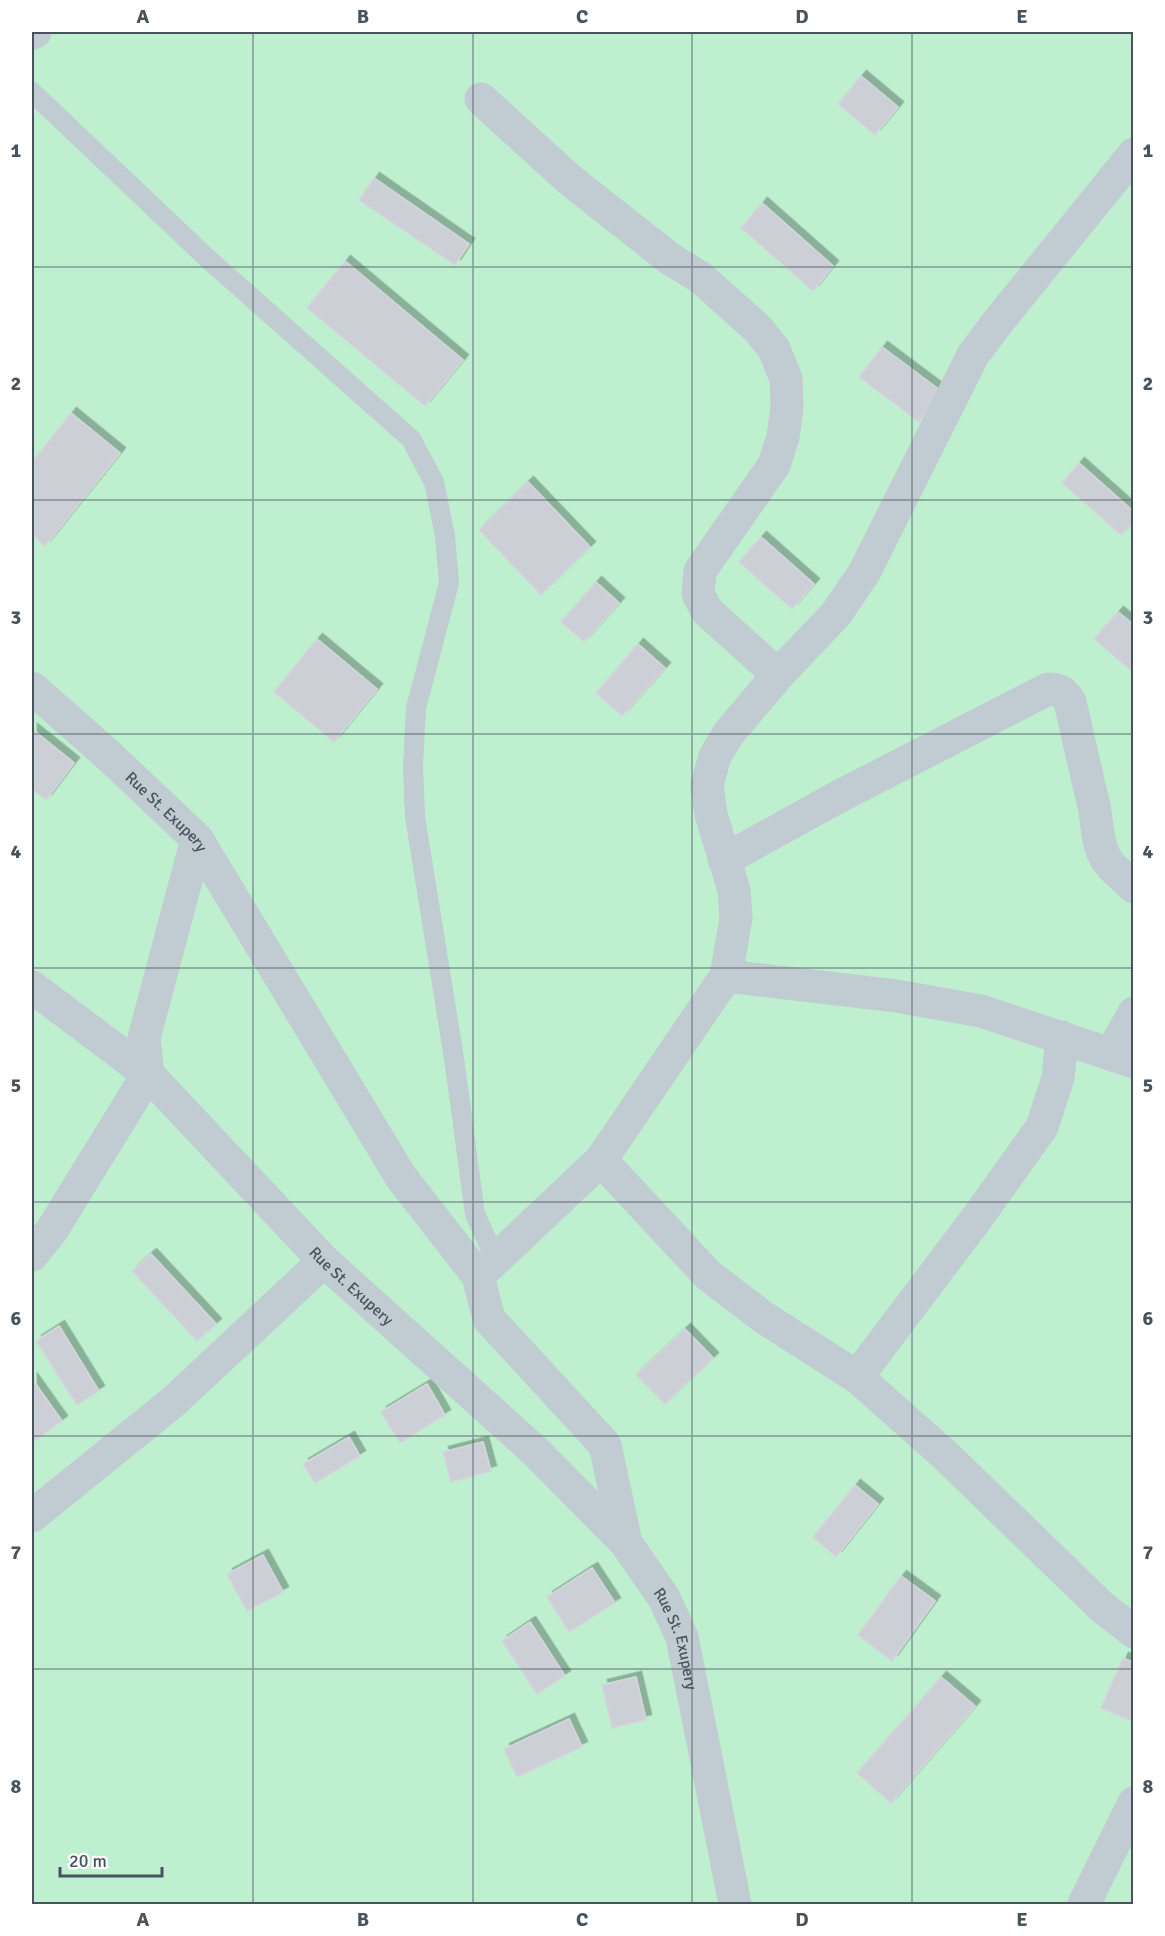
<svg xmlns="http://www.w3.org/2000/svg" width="1165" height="1936" viewBox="0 0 1165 1936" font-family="Signika,sans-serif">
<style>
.green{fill:#bef0d0}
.building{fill:#cccfd5;stroke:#d4d6db;stroke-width:1.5;filter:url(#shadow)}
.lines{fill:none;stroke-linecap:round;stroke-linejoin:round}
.lane{stroke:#c0cbd2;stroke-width:20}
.street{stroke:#c0cbd2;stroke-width:33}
.grid{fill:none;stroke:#47545e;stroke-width:1.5;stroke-opacity:0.55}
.labels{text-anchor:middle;stroke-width:4.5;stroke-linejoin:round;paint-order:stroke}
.street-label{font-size:16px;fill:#47545e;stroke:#fff}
.neatline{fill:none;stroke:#47545e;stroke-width:2}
.grid-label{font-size:20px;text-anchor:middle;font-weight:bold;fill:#47545e}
</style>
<defs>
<filter id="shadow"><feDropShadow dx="5.5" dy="-5.5" stdDeviation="0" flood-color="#0004"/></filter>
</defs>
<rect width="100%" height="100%" fill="#f2f0f0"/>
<path class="green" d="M32,32h1101v1872h-1101z"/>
<path class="building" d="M861,76l37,31 -23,28 -37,-31z
M374,178l95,66 -14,21 -96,-65z
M762,203l71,63 -20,25 -72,-63z
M345,261l118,99 -38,46 -118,-98z
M882,347l60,45 -23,30 -60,-45z
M71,413l49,40 -75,93 -13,-11v-73z
M1079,463l55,49v9l-13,14 -59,-52z
M528,482l62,65 -49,48 -62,-65z
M761,537l53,47 -22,25 -53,-47z
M596,582l23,21 -35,39 -23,-20z
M1118,612l16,13v48l-40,-34z
M317,639l60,50 -43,53 -60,-50z
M638,644l27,24 -43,48 -26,-23z
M32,729l42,34 -28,37 -14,-11z
M151,1254l65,70 -19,17 -65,-70z
M59,1326l40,65 -22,14 -41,-64z
M685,1329l28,29 -48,46 -29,-29z
M32,1379l30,42 -30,22z
M427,1384l18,31 -45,28 -19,-31z
M349,1437l11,19 -45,27 -12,-19z
M483,1442l8,29 -40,11 -8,-30z
M855,1485l23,19 -42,53 -23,-20z
M263,1555l20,37 -36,19 -20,-37z
M592,1568l23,35 -46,29 -22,-35z
M901,1576l34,25 -43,60 -34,-26z
M530,1622l35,54 -28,18 -35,-53z
M1123,1658l11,5v59l-33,-14z
M636,1677l10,43 -34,8 -10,-43z
M941,1677l34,29 -84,97 -34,-30z
M569,1719l13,28 -65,30 -13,-28z"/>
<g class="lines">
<path class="lane" d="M32,92l175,166 204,181 23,43 11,54 4,47 -33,125 -3,58 2,51 39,241 21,156 21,46"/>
<g class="street">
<path d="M32,33l3,-1"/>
<path d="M481,99l89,81 99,78 32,20 57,51 16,20 12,30 1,28 -4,30 -9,28 -74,106 -2,23 9,17 71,64"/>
<path id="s1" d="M32,688l76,67 89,84 204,338 77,99 11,43 116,126 21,98"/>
<path id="s2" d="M197,839l-53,199 4,36 176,187 212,191 90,91 38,55 18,39 53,267"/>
<path d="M724,860l114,-63 210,-108c11,0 16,3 22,13l21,92c7,20 4,47 15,65 6,10 19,19 28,28"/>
<path d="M726,976l170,20 85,15 153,51"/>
<path d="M32,987l116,87 -96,156 -20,25"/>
<path d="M1111,1054l23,-41"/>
<path d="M601,1160l125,-184 10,-58 -2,-28 -23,-76 -4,-29 8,-29 14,-23 49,-58 58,-61 28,-41 109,-218 24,-32 137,-169"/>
<path d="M478,1276l123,-116 107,115 55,42 94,60 88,78 157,152 32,25"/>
<path d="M857,1377l120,-159 65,-91 16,-49 4,-41"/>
<path d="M32,1516l141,-114 151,-141"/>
<path d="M1084,1904l50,-101"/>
</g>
</g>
<path class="grid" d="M253,32v1872M473,32v1872M692,32v1872M912,32v1872M32,267h1102M32,500h1102M32,734h1102M32,968h1102M32,1202h1102M32,1436h1102M32,1669h1102"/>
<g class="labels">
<g class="street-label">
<text dy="6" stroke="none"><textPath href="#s1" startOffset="183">Rue St. Exupery</textPath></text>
<text dy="6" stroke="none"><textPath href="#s2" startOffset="536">Rue St. Exupery</textPath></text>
<text dy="6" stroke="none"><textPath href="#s2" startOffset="1022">Rue St. Exupery</textPath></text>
</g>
</g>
<rect width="1165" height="1936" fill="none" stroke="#ffffff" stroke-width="66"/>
<path d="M60 1867v9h102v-9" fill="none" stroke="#47545e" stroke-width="3"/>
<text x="69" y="1867" font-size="18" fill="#47545e" stroke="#ffffff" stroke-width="4.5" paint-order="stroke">20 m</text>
<rect x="33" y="33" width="1099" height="1870" class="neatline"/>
<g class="grid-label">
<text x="143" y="23">A</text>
<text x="363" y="23">B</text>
<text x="582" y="23">C</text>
<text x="802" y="23">D</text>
<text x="1022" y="23">E</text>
<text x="16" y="157">1</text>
<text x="1148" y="157">1</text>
<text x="16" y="390">2</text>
<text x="1148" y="390">2</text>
<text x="16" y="624">3</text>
<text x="1148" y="624">3</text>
<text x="16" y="858">4</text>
<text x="1148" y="858">4</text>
<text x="16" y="1092">5</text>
<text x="1148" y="1092">5</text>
<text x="16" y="1325">6</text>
<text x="1148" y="1325">6</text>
<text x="16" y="1559">7</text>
<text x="1148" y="1559">7</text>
<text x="16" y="1793">8</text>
<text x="1148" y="1793">8</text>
<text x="143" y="1926">A</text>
<text x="363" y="1926">B</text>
<text x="582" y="1926">C</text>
<text x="802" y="1926">D</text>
<text x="1022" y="1926">E</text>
</g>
</svg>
